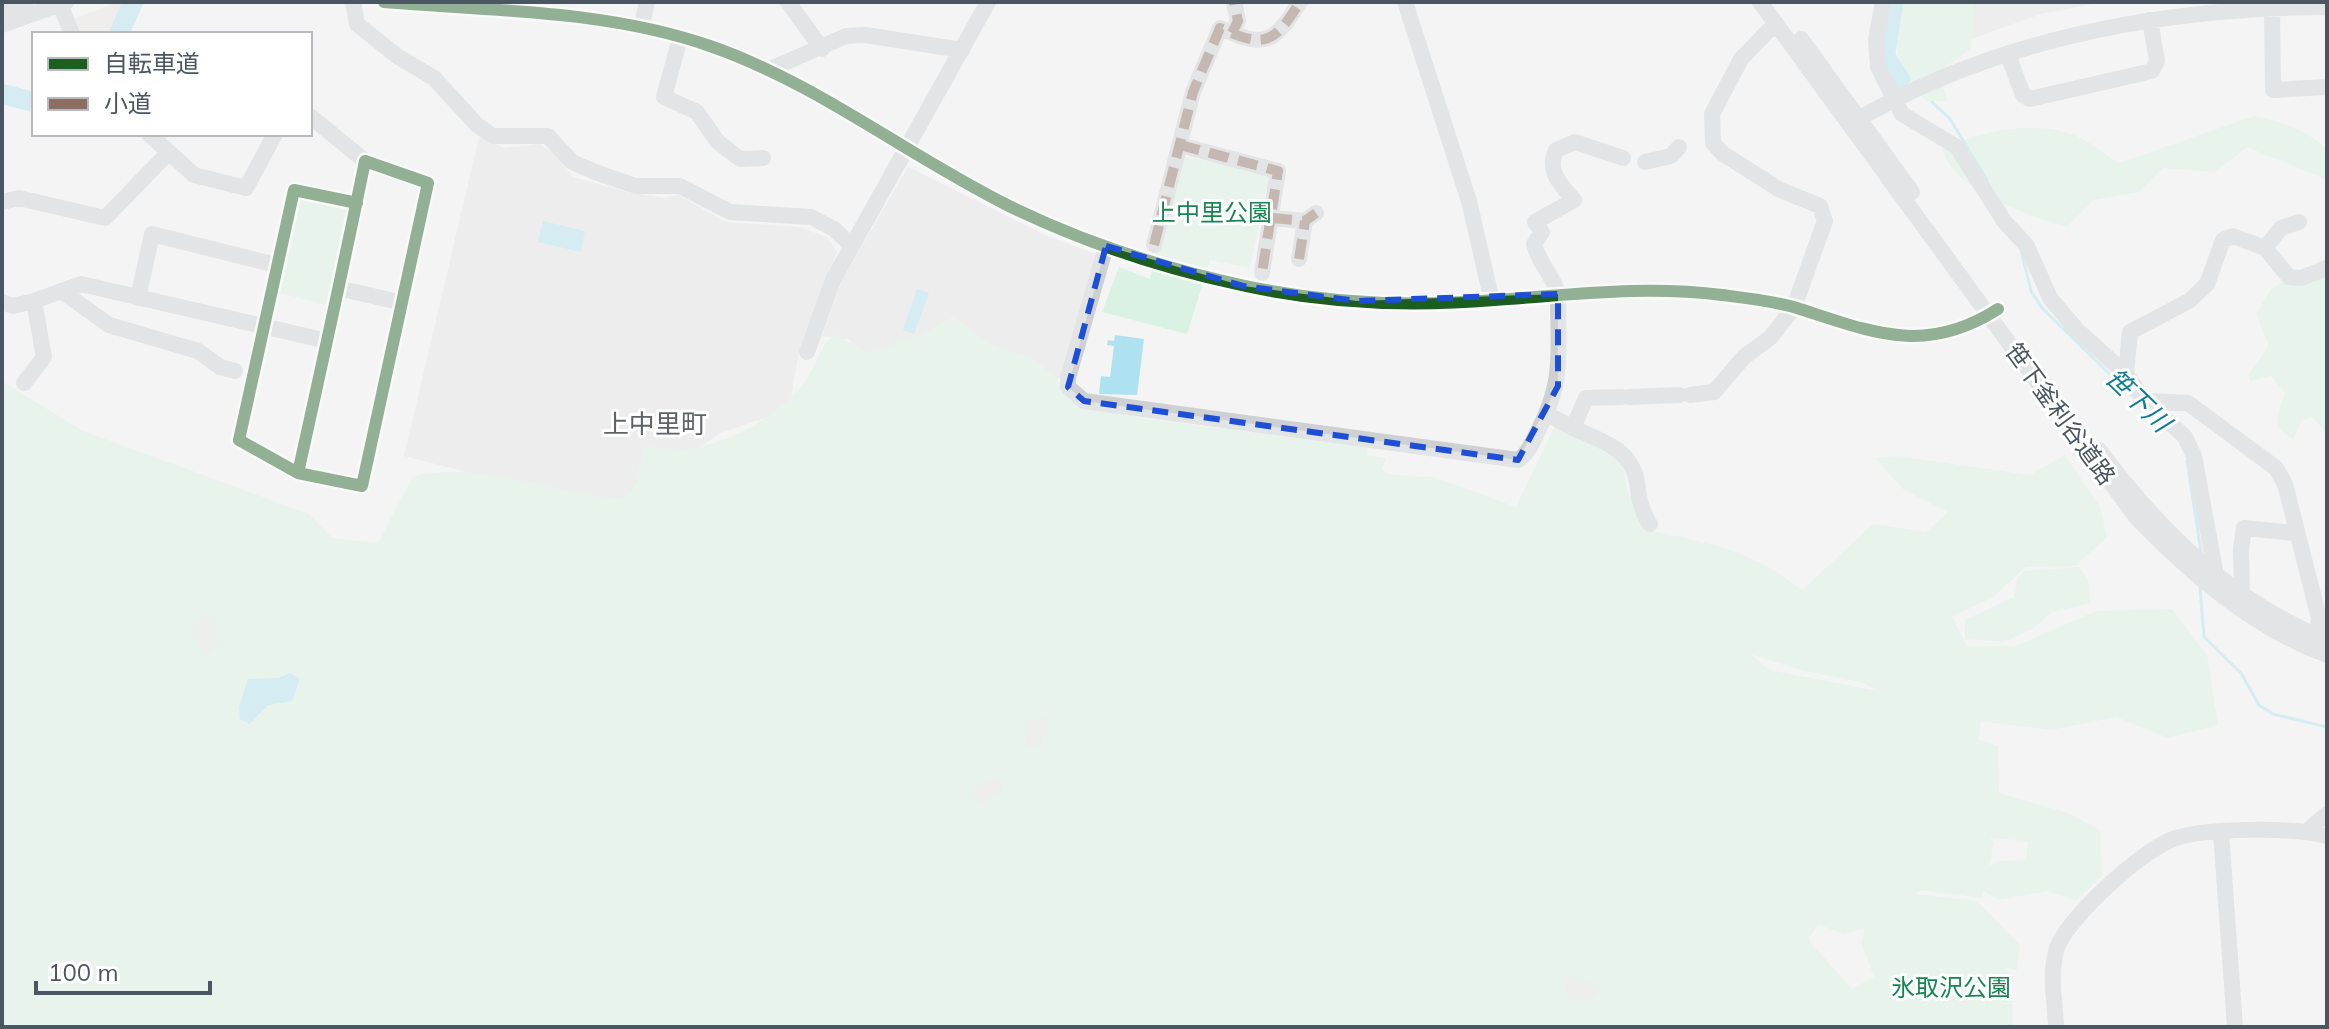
<svg xmlns="http://www.w3.org/2000/svg" width="2329" height="1029" viewBox="0 0 2329 1029" font-family="Mulish,'Noto Sans JP',sans-serif">
<style>
.commercial{fill:#e8e7e3}
.education{fill:#e6e5e6}
.green{fill:#d9f2e3;fill-rule:evenodd}
.sand{fill:#e7e6e1}
.water{fill:#aee2f0}
.lines{fill:none;stroke-linecap:round;stroke-linejoin:round}
.stream{stroke:#aee2f0;stroke-width:3}
.river{stroke:#aee2f0;stroke-width:20}
.minor{stroke:#ced0d2;stroke-width:16}
.quiet{stroke:#8d6e63;stroke-width:10;stroke-dasharray:20 10;stroke-linecap:butt}
.cycleway-casing{stroke:#fff;stroke-width:17}
.cycleway{stroke:#1b5e20;stroke-width:12}
.marked{fill:none;stroke:#1d4ed8;stroke-width:6;stroke-dasharray:16 10;stroke-linejoin:round}
.labels{text-anchor:middle;stroke-width:6;stroke-linejoin:round;paint-order:stroke}
.park-label{font-size:24px;fill:#17864f;stroke:#fff}
.street-label{font-size:24px;fill:#4a5661;stroke:#fff}
.water-label{font-size:26px;font-style:italic;fill:#0c7c9b;stroke:#fff}
.neighbourhood-label{font-size:26px;fill:#5f6368;stroke:#fff}
</style>
<rect width="100%" height="100%" fill="#f4f4f4"/>
<path class="commercial" d="M117,2l9,2 -16,30h-31l-6,-15z"/>
<path class="education" d="M1970,2h133l-62,12 -70,25z
M479,137l25,11 36,-4 14,10 19,23 54,15 37,6 14,-3 48,27 73,5 28,10 10,15 -39,105 -9,53 -69,23 -106,77 -210,-54z
M908,167l137,68 53,20 -35,122 -17,6 -142,-39 -51,12 -3,-16 -28,-4 20,-56z"/>
<path class="green" d="M1888,2h85l2,17 -5,30 -31,23 8,29h-21l-25,-29z
M2254,116c29,6 51,13 73,33v34l-4,-5 -76,-31 -32,25 -52,-4 -24,24 -45,8 -27,27c-37,-11 -114,-36 -125,-78 37,-17 88,-29 129,-15 16,5 33,20 48,29z
M1175,155l95,18 -20,95 -40,-8 -23,74 -85,-22 17,-45 31,12z
M295,196l54,11 -23,98 -50,-13z
M2327,257v176l-15,-16 -11,4 -8,19c-23,-17 -16,-22 -8,-47l-14,-17 -21,5 -2,-6 21,-29 -13,-32 15,-25z
M953,317l37,27 45,16 47,43 63,16 223,27 -1,9 19,3 -4,11 6,5 49,4 79,29 40,-84 66,36 5,32 25,40c61,13 99,19 150,59l71,-66 53,8 22,-20 -44,-22 -29,-32 23,-2 132,19 35,-20 35,52 7,30 -32,29 -49,1 -34,31 -40,18 15,30h49l80,-35 76,-2 35,46 11,70 -50,13 -52,-21 -65,13 -70,-9 -3,18 20,7 1,47 70,20 31,17 2,46 -26,25 -29,-10 -49,9 -14,-9 -2,7 -60,-8 -6,4 61,7 43,44 -3,25 -15,-3 9,6 2,54h-2011v-646l79,49 228,84 23,24 46,5 35,-67c73,-15 139,18 210,23l14,-15 6,-38c14,1 29,4 43,3 39,-3 99,-36 120,-69 12,-18 11,-29 28,-46l34,19 53,-18zM1750,654l47,15 67,14 14,8 -109,-21zM1990,838l38,3 -2,19 -29,1 -8,5 5,-24zM1818,924l25,10 22,-5 -4,14 13,34 -22,12 -42,-47 -1,-4z
M2079,567l9,12 3,24 -39,9 -18,16 -30,14 -39,-3v-19l49,-23 4,-20 6,-6z"/>
<path class="sand" d="M202,616l11,1 -2,9 7,5 -4,7 5,7 -11,10 -13,-19z
M1048,718l2,14 -8,4 -1,8 -13,3 -3,-7 6,-19z
M989,777l12,3 1,13 -5,3 -5,-4 -8,13 -4,-5 -5,2 -3,-6z
M1571,977l7,2 3,7 9,-6 8,12 -1,5 -17,4 -11,-3 -4,-16z"/>
<path class="water" d="M543,221l42,10 -4,21 -43,-10z
M917,289l12,4 -15,41 -11,-4z
M1115,335l29,4 -7,56 -38,-1 2,-18 9,1 4,-31 -7,-1 1,-5 6,1z
M290,673l10,6 -8,22 -24,4 -18,19 -10,-5 -1,-12 9,-28 30,-1z"/>
<g class="lines">
<path class="stream" d="M1932,102l18,17 37,61
M2021,250l10,41 11,17 90,88
M2187,461l14,91
M2200,587l4,50 37,36 18,32 14,9 54,13"/>
<path class="river" d="M1893,2l-8,54 15,23
M119,34l14,-32
M2,94l32,8"/>
<path class="minor" d="M59,2l13,32
M353,2l4,22 40,32 37,22 43,47 16,11h55l24,26 23,10 41,14h44l50,26 81,5 23,12 17,16
M384,2c108,9 223,8 326,44 107,37 198,110 299,160 72,35 153,62 232,79 81,18 170,22 253,15 77,-5 150,-15 228,-5 24,3 52,6 75,13 75,24 128,48 201,1
M788,2l34,47
M1405,2l64,199 23,100
M1760,2l376,515c54,56 117,111 191,138
M1883,2l-7,38 2,27 24,47 55,33 47,74 23,25 23,52 27,32 49,44 17,24 42,39 9,19 22,119
M2272,8l1,82 54,-3
M2,10l24,-8
M2,25l64,-23
M641,28l6,-26
M1232,33l6,-12 -4,-19
M680,38l-16,59 33,15 20,29 23,18 23,-1
M1801,39l111,153
M2008,55l15,40 7,4 122,-28 5,-10 -7,-41
M768,70l78,-34 19,-1 97,15
M310,116l55,45
M1850,124c143,-85 312,-116 477,-117
M149,134l45,41 52,13 29,-54
M1180,145l98,26 -16,102
M1645,162l26,-6 8,-9
M2,202l17,-4 86,20 64,-66
M1272,218l33,3 11,-8
M1154,245l39,-153 27,-64c46,21 54,15 80,-26
M1106,246l-38,132v9l16,14 434,59c9,-6 13,-15 18,-25 29,-53 22,-82 22,-141 -5,-19 -18,-28 -24,-50l8,-12 -7,-10 39,-22c-13,-15 -28,-29 -18,-50l19,-8 48,16
M2265,248l16,-20 18,-6
M1299,259l6,-38
M338,288l65,15
M63,292l46,33 89,26 22,16 15,4
M138,298l14,-64 124,31
M2,302l11,4 21,-5 47,-17 246,57
M807,352l26,-72 155,-278
M2126,374l4,-42 59,-31 18,-17 16,-44 10,-4 32,12 24,29 12,1 26,-10
M24,383l20,-26 -10,-56
M1690,395l24,-3 30,-35 27,-20 23,-30 31,-86 -5,-15 -40,-16 -58,-37 -9,-10 -1,-29 29,-55 28,-29 9,-4
M1629,397l50,-2
M2147,401l41,2 88,65 9,16 34,134 -2,18
M1547,414l26,14 13,-30 36,-1
M1573,428c28,13 58,20 64,54 2,16 4,29 13,42
M2099,450c60,80 133,152 228,190
M298,473c23,-104 46,-208 67,-312l63,22 -66,303 -64,-13 -59,-33 55,-250 63,13
M2242,593l-1,-44 3,-21 51,5
M2308,830l19,-16
M2221,833l14,194
M2056,1027c-1,-25 -7,-55 1,-79 11,-31 87,-100 119,-110 30,-10 121,-11 151,-2"/>
<path class="quiet" d="M1232,33l6,-12 -4,-19
M1180,145l98,26 -16,102
M1272,218l33,3 11,-8
M1154,245l39,-153 27,-64c46,21 54,15 80,-26
M1299,259l6,-38"/>
<g class="cycleway-casing">
<path id="cycleway" d="M384,2c108,9 223,8 326,44 107,37 198,110 299,160 72,35 153,62 232,79 81,18 170,22 253,15 77,-5 150,-15 228,-5 24,3 52,6 75,13 75,24 128,48 201,1
M298,473c23,-104 46,-208 67,-312l63,22 -66,303 -64,-13 -59,-33 55,-250 63,13"/>
</g>
<use href="#cycleway" class="cycleway"/>
</g>
<path d="M0 0H2329V1029H0ZM1106,246l137,40 114,15 201,-7v92l-40,74 -434,-59 -16,-14z" fill="#f4f4f4" fill-opacity=".55" fill-rule="evenodd"/>
<path class="marked" d="M1106,246l137,40 114,15 201,-7v92l-40,74 -434,-59 -16,-14z"/>
<g class="labels">
<g class="park-label">
<text x="1212" y="221">上中里公園</text>
<text x="1951" y="996">氷取沢公園</text>
</g>
<g class="street-label">
<text transform="translate(2060 414) rotate(54)" y="8">笹下釜利谷道路</text>
</g>
<g class="water-label">
<text transform="translate(2138 400) rotate(44)" y="9">笹下川</text>
</g>
<g class="neighbourhood-label">
<text x="655" y="433">上中里町</text>
</g>
</g>
<rect width="2329" height="1029" fill="none" stroke="#4a5661" stroke-width="8"/>
<rect x="32" y="32" width="280" height="104" fill="#ffffff" stroke="#b7bbc0" stroke-width="2"/>
<rect x="48" y="58" width="40" height="12" fill="#1b5e20" stroke="#b7bbc0" stroke-width="2"/>
<text x="104" y="72" font-size="24" fill="#4a5661">自転車道</text>
<rect x="48" y="98" width="40" height="12" fill="#8d6e63" stroke="#b7bbc0" stroke-width="2"/>
<text x="104" y="112" font-size="24" fill="#4a5661">小道</text>
<path d="M36 981v12h174v-12" fill="none" stroke="#4a5661" stroke-width="4"/>
<text x="48" y="981" font-size="24" fill="#4a5661" stroke="#ffffff" stroke-width="6" paint-order="stroke">100 m</text>
</svg>
